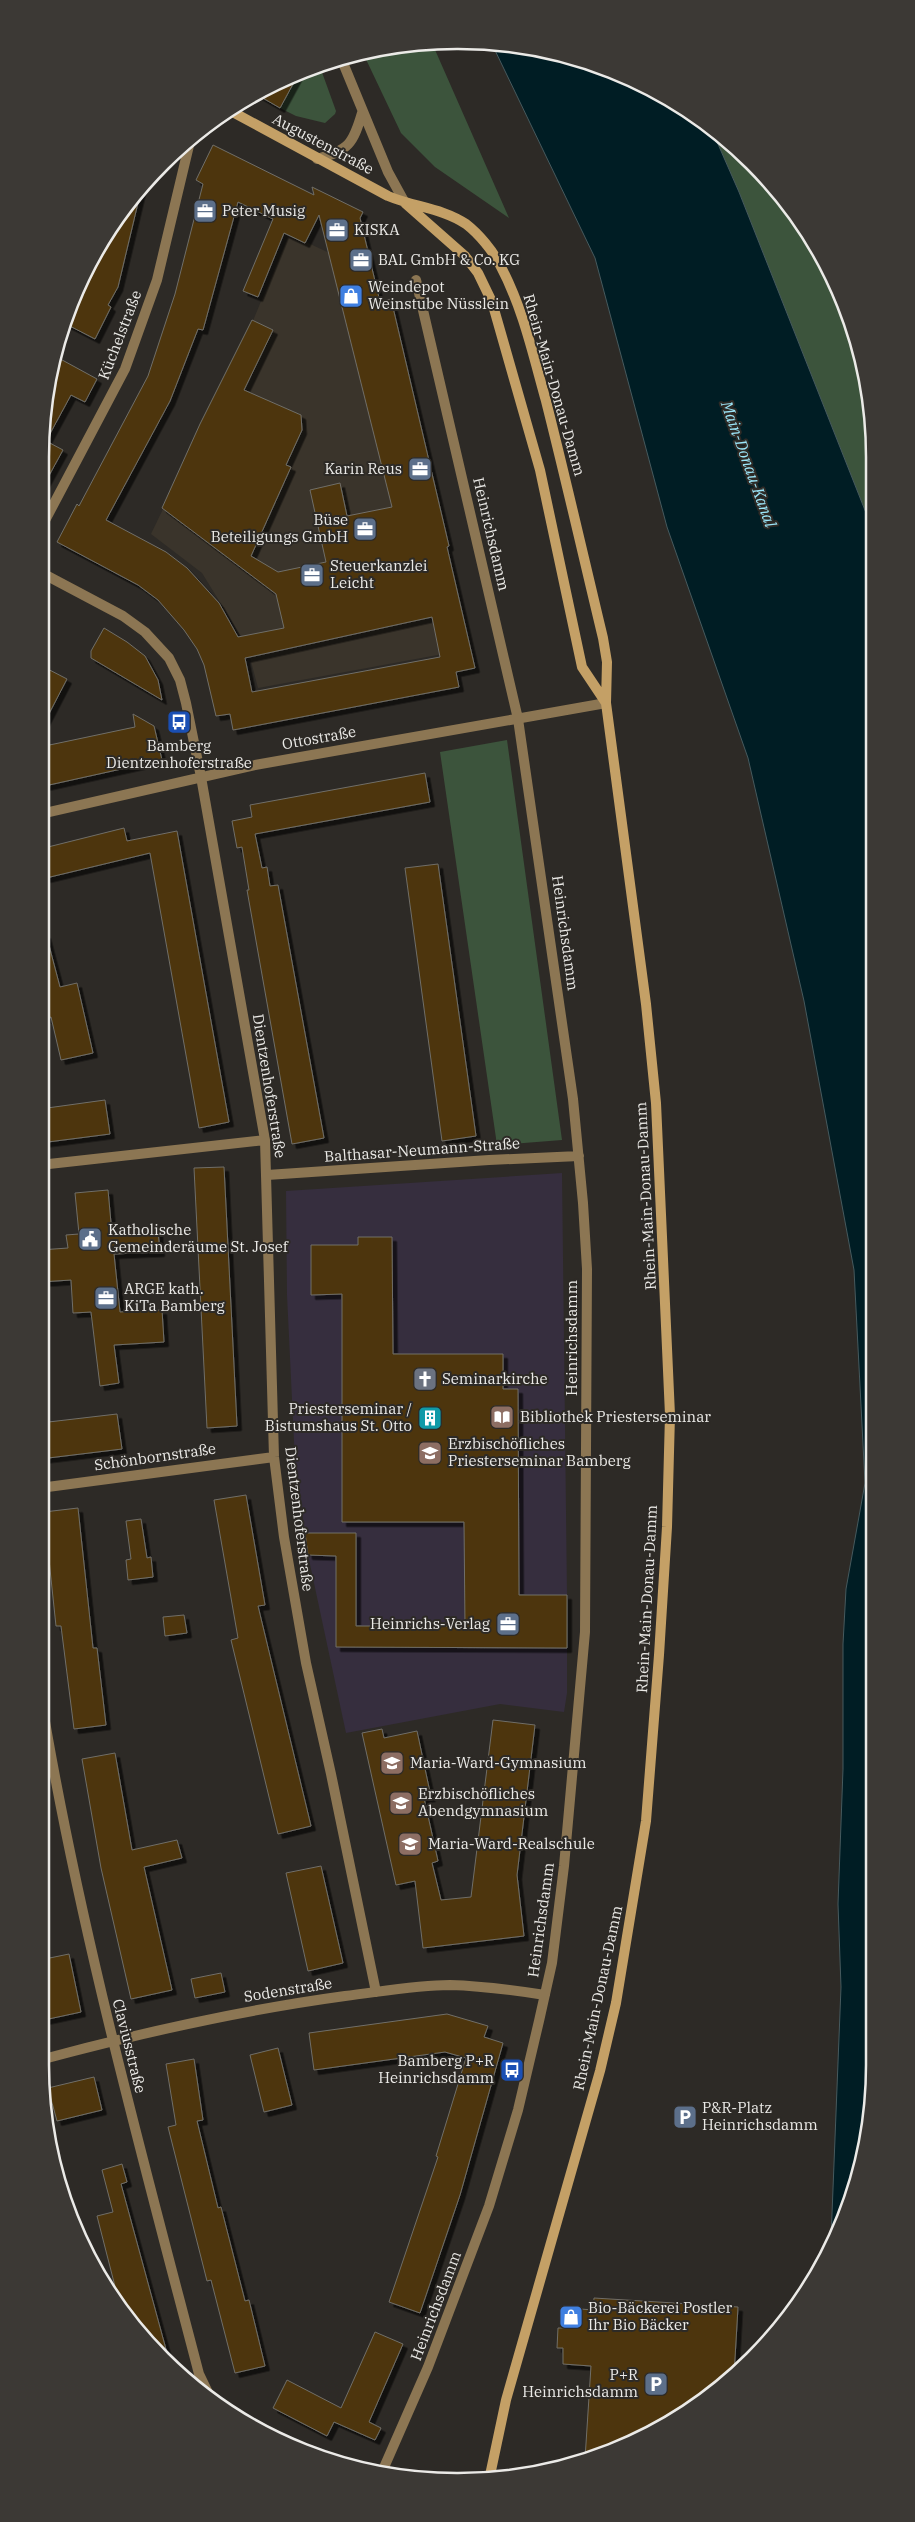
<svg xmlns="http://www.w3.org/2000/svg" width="915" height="2522" viewBox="0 0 915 2522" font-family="'IBM Plex Serif',serif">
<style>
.built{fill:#3a342b}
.education{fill:#362e3e}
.green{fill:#3c543c}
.water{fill:#001d24;stroke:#465a5e}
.building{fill:#4e3608;stroke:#706e69;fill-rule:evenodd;filter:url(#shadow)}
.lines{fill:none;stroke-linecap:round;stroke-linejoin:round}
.street{stroke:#8c7653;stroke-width:10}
.secondary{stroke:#c4a066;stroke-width:10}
.labels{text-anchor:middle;stroke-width:4;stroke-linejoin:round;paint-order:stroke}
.street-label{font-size:15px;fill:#ebeae7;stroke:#2d2a26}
.poi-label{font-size:15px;fill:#ebeae7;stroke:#2d2a26;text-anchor:start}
.water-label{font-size:16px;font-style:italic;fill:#9ce6f9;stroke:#2d2a26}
.rim{fill:none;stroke:#ebeae7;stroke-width:2.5}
</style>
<defs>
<filter id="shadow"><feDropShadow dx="4.5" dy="4.5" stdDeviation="0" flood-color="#0009"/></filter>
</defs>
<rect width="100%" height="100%" fill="#2d2a26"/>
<path class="built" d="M289,234l51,24 103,396 -185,34 -11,-42 -45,-73 -51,-39 99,-206z"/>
<path class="education" d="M562,1173l5,422v98l-3,19 -64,-8 -154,29 -38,-178 -13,-93 -8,-167 -1,-104z"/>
<path class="green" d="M432,43l77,175 -74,-51 -34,-34 -38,-80 40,-9z
M319,64l17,47 -1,3 -10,9 -29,-7 -16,-8 19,-35z
M714,135l57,47 61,91 39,130 1,125 -133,-336z
M507,740l55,400 -65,5 -57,-393z"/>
<path class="water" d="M491,42l74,12 101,42 48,39 25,57 133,336 3,1536 -14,108 -30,67 10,-252 -3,-83 5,-135v-125l3,-55 19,-106 -11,-213 -50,-269 -56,-243 -81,-231 -72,-269z"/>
<path class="building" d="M299,73l-19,35 -26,-15 19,-8z
M213,145l101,50 -2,-8 51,25 -3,6 20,84 11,-3 58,247 -2,1 28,121 -19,4 3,15 -226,43 -3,-16 -14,2 -12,-51 -7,-16 -13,-19 -26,-30 -20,-15 -81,-43 20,-38 2,2 69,-130 27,-82 28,-110 -7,-4zM238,202l35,17 -30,72 15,6 26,-64 21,10 14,-28 73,292 -45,9 -7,-33 -30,7 16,72 -48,10 -27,-16 40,-89 -5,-2 16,-35 -1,-15 -57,-25 29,-60 -21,-10 -52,104 -38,84 114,86 8,34 -46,9 -19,-34 -32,-35 -21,-16 -60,-32 64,-119 28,-72 5,1zM432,617l8,40 -188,35 -7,-34z
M142,186l-24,101 -10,18 3,2 -16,32 -31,-16 13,-34 7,4 8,-35 34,-54z
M53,355l44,24 -12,23 -14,-7 -25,46 17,9 -23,42v-34z
M104,628l23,14 18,14 13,24 4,20 -71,-42v-7z
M40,665l27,14 -27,52z
M133,714l21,12 8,34 -122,27v-40l95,-20z
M425,773l5,29 -175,32 7,34 5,-1 3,19 8,-1 46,253 -32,6 -45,-254h2l-7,-43 -5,1 -5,-27 20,-4 -2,-12z
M124,828l3,13 50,-10 52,291 -30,6 -49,-275 -104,25 -3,-13h-3v-16z
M438,864l38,272 -34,5 -37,-273z
M46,934l14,53 17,-4 16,70 -32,7 -10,-43 -11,3v-85z
M105,1100l5,34 -70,9v-34z
M224,1167l13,259 -30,2 -13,-260z
M108,1190l4,44 46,-3 2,21 -46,2 6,58 42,-2 2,32 -50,3 5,38 -19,3 -9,-74 -18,1 -2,-33 -31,2v-32l28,-2 -2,-13 13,-1 -4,-41z
M358,1237h34l1,117h110v35h15l1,206h48v53l-231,-1v-91l-28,-1 -3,-22h51v93h109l-1,-104h-122v-228l-31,1v-50h47z
M117,1414l5,35 -82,10v-36z
M246,1495l19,110 -7,1 53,220 -33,8 -47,-194 7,-2 -24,-138z
M78,1508l15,140h4l9,77 -32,4 -13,-103h-5l-12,-114z
M141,1519l6,39 4,-1 2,20 -25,3 -2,-20 5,-1 -5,-38z
M184,1615l3,18 -22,3 -2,-19z
M493,1720l42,5 -18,150 7,61 -101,12 -8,-67 -19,4 -34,-152 20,-4 2,9 33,-7 14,66 -7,1 14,63 -6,2 9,37 30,-3z
M115,1753l17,97 45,-10 5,18 -38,9 28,123 -41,9 -30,-131 -19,-109z
M321,1866l22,97 -35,8 -22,-98z
M69,1954l12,58 -37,8 -4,-18v-42z
M221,1973l4,19 -30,6 -4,-19z
M447,2014l41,12 -4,11 19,6 -43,152 -40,118 -31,-11 49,-145 -2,-1 30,-98 -21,-6 -131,18 -5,-37z
M278,2048l14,57 -28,7 -14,-57z
M194,2059l9,61 -6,1 21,87 3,-1 24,94 4,-1 16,66 -30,7 -24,-93 -4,1 -39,-154 8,-2 -10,-61z
M94,2077l8,33 -45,11 -9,-33z
M122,2164l5,18 -6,2 49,180 -26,-24 -26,-42 -21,-82 16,-4 -11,-42z
M594,2298l144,9 -4,68 -44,36 -105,48 6,-93 -28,-2v-16h-6l1,-20h9l1,-20 25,2z
M375,2332l28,12 -34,78 12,6 -6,12 -41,-18 -7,14 -54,-28 14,-28 54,28z"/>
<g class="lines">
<path class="street" d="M341,58l47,114 17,31
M317,159c32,-9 36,-15 45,-46
M40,530l85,-161 32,-89 34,-143
M40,572l83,44 22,16 24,26 11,22 6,23 15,74 64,363 9,317 10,80 22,126 25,111 45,218
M40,814l215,-49 351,-62
M40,1165l225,-25
M267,1175l222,-15 90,-4
M40,1488l234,-31
M40,1692c38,231 100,456 159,682l13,27
M40,2060c100,-27 202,-50 305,-64 34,-4 71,-11 105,-11 32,1 63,5 95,10
M382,2472l46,-105 61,-161 29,-96 21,-89 13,-58 12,-97 21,-234 2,-363 -4,-66 -10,-104 -55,-380 -102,-439"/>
<path class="secondary" d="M229,110l159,86c26,11 54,12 78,28 13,10 27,27 34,41 23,43 33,90 46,136 20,79 38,158 57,237l4,24 -1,41 40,301 10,99 14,312 -3,112 -8,128 -13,166 -30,182 -16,68 -94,329 -17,80
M406,204l59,52 13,17 14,29 48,168 42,197 24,36"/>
</g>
<defs>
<g id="office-square" transform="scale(1.25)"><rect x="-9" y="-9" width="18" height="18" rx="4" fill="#5c6f8a" stroke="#2d2a26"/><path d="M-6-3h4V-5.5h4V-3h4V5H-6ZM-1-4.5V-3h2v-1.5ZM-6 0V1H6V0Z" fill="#fff"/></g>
<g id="shop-square" transform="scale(1.25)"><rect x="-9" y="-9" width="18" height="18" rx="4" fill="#3f7fe0" stroke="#2d2a26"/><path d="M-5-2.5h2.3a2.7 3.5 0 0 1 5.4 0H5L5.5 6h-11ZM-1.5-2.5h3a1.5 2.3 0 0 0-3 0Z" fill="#fff"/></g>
<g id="bus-square" transform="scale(1.25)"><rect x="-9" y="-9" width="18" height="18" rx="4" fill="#1a4fb4" stroke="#2d2a26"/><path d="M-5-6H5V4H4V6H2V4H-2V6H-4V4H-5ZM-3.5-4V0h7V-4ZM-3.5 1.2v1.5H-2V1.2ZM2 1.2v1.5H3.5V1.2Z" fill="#fff"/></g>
<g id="civic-square" transform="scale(1.25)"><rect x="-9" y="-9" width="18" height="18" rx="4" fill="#5c6f8a" stroke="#2d2a26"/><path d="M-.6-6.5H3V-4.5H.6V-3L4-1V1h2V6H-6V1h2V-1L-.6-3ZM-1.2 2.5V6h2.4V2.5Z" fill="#fff"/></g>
<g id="church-square" transform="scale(1.25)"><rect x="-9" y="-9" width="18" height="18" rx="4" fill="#6b7280" stroke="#2d2a26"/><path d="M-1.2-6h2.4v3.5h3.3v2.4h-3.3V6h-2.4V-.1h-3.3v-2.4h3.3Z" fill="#fff"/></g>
<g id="library-square" transform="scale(1.25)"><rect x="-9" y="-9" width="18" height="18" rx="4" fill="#8d6e63" stroke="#2d2a26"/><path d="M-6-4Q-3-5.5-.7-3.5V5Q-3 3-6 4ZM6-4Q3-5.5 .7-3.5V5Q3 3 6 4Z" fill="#fff"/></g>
<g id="building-square" transform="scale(1.25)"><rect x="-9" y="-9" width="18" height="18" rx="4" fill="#0f9aa8" stroke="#2d2a26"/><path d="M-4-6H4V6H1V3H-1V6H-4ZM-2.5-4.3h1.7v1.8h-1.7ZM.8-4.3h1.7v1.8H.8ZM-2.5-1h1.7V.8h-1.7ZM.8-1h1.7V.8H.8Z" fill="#fff"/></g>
<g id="university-square" transform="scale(1.25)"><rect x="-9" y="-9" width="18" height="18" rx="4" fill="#8d6e63" stroke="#2d2a26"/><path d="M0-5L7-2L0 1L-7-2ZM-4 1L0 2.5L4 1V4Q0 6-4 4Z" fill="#fff"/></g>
<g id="school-square" transform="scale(1.25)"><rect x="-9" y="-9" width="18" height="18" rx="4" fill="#8d6e63" stroke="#2d2a26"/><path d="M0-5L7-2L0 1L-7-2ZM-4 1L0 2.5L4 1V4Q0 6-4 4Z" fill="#fff"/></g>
<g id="parking-square" transform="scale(1.25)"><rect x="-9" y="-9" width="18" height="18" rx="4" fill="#5c6f8a" stroke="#2d2a26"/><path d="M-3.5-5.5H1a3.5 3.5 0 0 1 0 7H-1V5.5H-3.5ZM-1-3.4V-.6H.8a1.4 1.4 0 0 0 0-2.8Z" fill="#fff"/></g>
</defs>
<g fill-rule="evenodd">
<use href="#office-square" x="205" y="211"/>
<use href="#office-square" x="337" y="230"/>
<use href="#office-square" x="361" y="260"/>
<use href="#shop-square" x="351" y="296"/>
<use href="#office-square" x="420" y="469"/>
<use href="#office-square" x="365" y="529"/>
<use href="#office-square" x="312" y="575"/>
<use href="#bus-square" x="179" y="722"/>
<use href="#civic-square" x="90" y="1239"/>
<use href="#office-square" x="106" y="1298"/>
<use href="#church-square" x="425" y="1379"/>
<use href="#library-square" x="502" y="1417"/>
<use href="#building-square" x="430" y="1418"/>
<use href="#university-square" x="430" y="1453"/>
<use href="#office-square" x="508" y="1624"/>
<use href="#school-square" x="392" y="1763"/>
<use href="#school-square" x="401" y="1803"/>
<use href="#school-square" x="410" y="1844"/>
<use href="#bus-square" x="512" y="2070"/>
<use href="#parking-square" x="685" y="2117"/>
<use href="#shop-square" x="571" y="2317"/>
<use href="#parking-square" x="656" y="2384"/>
</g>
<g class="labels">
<g class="street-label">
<text transform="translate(323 144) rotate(28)" y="5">Augustenstraße</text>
<text transform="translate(120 335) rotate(-69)" y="5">Küchelstraße</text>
<text transform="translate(554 385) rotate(74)" y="5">Rhein-Main-Donau-Damm</text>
<text transform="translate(491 534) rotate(77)" y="5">Heinrichsdamm</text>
<text transform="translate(319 738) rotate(-10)" y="5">Ottostraße</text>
<text transform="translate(565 933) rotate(82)" y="5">Heinrichsdamm</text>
<text transform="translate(269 1086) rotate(81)" y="5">Dientzenhoferstraße</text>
<text transform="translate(422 1150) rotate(-4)" y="5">Balthasar-Neumann-Straße</text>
<text transform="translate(646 1196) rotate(-93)" y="5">Rhein-Main-Donau-Damm</text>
<text transform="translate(572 1338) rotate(-90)" y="5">Heinrichsdamm</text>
<text transform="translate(155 1457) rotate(-8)" y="5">Schönbornstraße</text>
<text transform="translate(299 1519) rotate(83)" y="5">Dientzenhoferstraße</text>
<text transform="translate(647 1599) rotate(-87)" y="5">Rhein-Main-Donau-Damm</text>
<text transform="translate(541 1920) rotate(-82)" y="5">Heinrichsdamm</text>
<text transform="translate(288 1990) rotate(-9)" y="5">Sodenstraße</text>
<text transform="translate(598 1998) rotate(-78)" y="5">Rhein-Main-Donau-Damm</text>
<text transform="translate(129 2046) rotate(76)" y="5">Claviusstraße</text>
<text transform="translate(436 2306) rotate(-69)" y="5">Heinrichsdamm</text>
</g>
<g class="poi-label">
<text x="222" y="216">Peter Musig</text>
<text x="354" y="235">KISKA</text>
<text x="378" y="265">BAL GmbH &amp; Co. KG</text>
<text x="368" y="292">Weindepot<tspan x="368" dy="17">Weinstube Nüsslein</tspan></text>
<text x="402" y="474" text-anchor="end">Karin Reus</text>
<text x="348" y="525" text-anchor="end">Büse<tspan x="348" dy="17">Beteiligungs GmbH</tspan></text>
<text x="330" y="571">Steuerkanzlei<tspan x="330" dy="17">Leicht</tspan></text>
<text x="179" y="751" text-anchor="middle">Bamberg<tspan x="179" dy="17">Dientzenhoferstraße</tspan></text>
<text x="108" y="1235">Katholische<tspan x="108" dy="17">Gemeinderäume St. Josef</tspan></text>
<text x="124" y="1294">ARGE kath.<tspan x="124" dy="17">KiTa Bamberg</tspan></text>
<text x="442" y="1384">Seminarkirche</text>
<text x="412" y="1414" text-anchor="end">Priesterseminar /<tspan x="412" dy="17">Bistumshaus St. Otto</tspan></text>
<text x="520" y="1422">Bibliothek Priesterseminar</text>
<text x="448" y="1449">Erzbischöfliches<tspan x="448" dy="17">Priesterseminar Bamberg</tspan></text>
<text x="490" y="1629" text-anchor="end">Heinrichs-Verlag</text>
<text x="410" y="1768">Maria-Ward-Gymnasium</text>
<text x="418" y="1799">Erzbischöfliches<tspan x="418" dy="17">Abendgymnasium</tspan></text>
<text x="428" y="1849">Maria-Ward-Realschule</text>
<text x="494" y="2066" text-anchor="end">Bamberg P+R<tspan x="494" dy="17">Heinrichsdamm</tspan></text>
<text x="702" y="2113">P&amp;R-Platz<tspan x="702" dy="17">Heinrichsdamm</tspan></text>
<text x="588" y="2313">Bio-Bäckerei Postler<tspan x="588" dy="17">Ihr Bio Bäcker</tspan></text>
<text x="638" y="2380" text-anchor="end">P+R<tspan x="638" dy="17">Heinrichsdamm</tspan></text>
</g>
<g class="water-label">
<text transform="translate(749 464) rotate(70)" y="6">Main-Donau-Kanal</text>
</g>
</g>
<path d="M0 0H915V2522H0ZM457 49H458A408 408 0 0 1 866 457V2065A408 408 0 0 1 458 2473H457A408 408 0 0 1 49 2065V457A408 408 0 0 1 457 49Z" fill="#3c3935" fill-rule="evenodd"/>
<path class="rim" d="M457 49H458A408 408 0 0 1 866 457V2065A408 408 0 0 1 458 2473H457A408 408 0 0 1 49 2065V457A408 408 0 0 1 457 49Z"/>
</svg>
